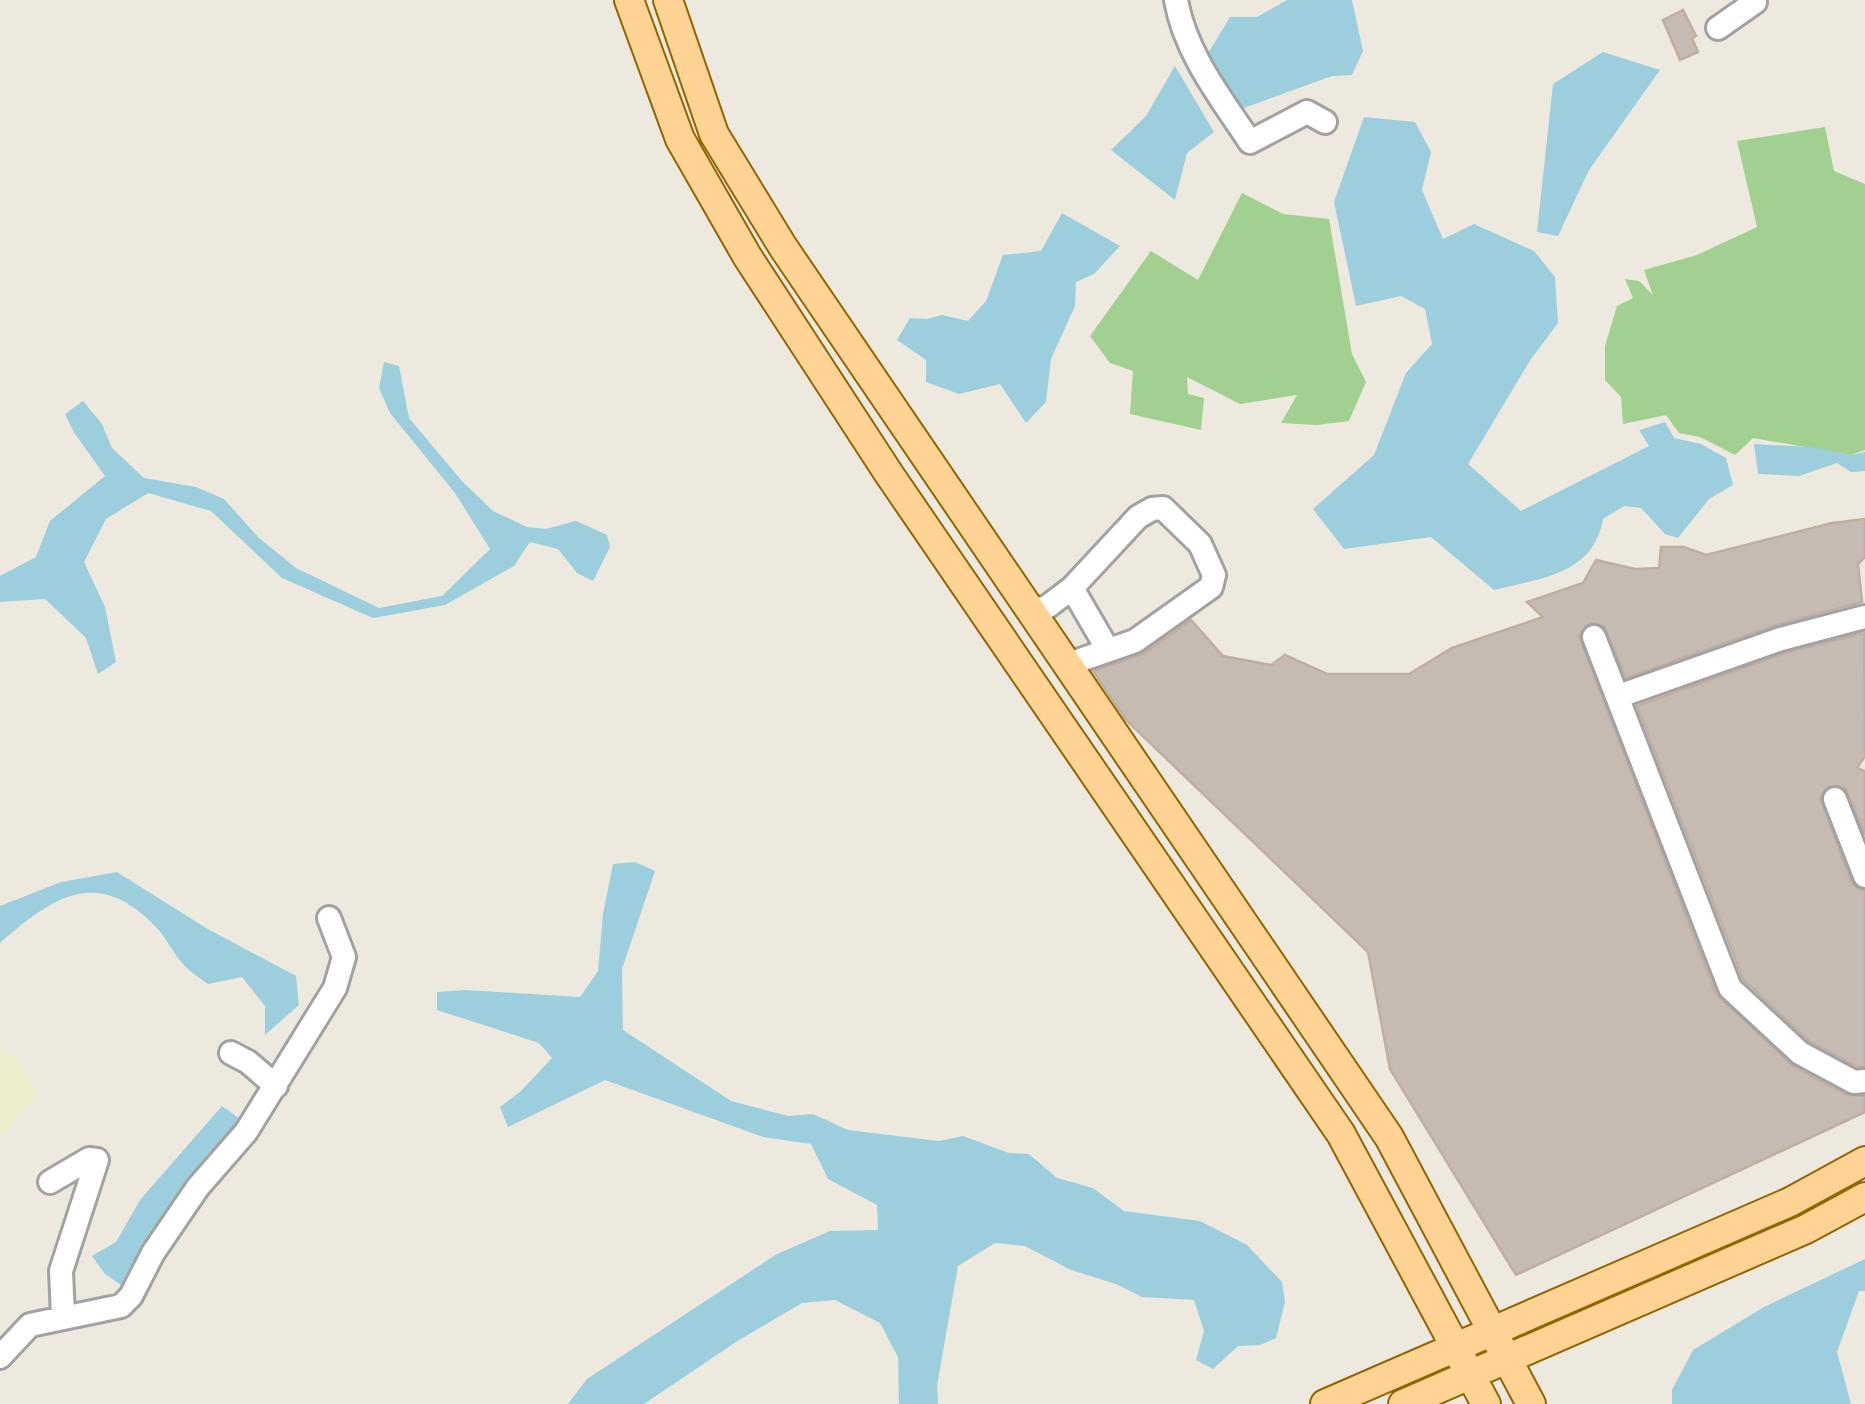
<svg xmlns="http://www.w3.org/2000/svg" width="1865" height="1404" viewBox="0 0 1865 1404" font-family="Cabin,sans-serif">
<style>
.farmland{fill:#ebeec9}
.forest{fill:#a2d091}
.water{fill:#9dcede}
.building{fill:#c5bbb3;stroke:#c0afa1;stroke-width:2.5}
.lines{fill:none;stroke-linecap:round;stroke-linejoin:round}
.minor-casing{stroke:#a2a2a2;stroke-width:28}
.major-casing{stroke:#926500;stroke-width:32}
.minor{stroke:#fff;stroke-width:22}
.major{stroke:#ffd393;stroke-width:28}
</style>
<rect width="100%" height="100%" fill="#ede9df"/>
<path class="farmland" d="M0,1049l18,10 19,35 -37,43z"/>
<path class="forest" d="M1825,127l9,44 31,13v266l-14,5 -98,-17 -18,17 -35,-18 -21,-4 -13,-18 -43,9 -2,-27 -16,-17v-34l12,-40 16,-8 -8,-19 14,2 14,14 -9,-25 53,-15 60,-28 -20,-86z
M1242,193l41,21 46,5 23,135 14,28 -17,39 -32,4 -36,-2 16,-28 -57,9 -53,-27 1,17 16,4 -3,32 -71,-16 3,-43 -23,-8 -20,-27 61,-85 47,29z"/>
<path class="water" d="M1287,0h65l11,51 -11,24 -20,1 -91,33 -35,-52 24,-40h27z
M1603,52l57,18 -71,100 -31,66 -21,-4 16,-148z
M1175,66l39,66 -27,21 -12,47 -64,-50 35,-34z
M1364,117l51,5 16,30 -9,38 21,49 31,-15 60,27 21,26 3,46 -27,36 -63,105 53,47 128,-65 -10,-16 26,-8 9,16 27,6 25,14 7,27 -24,14 -31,39 -13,-4 -24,-26 -17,-2 -21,13c-10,56 -62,59 -109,71l-63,-53 -87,12 -31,-40 61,-54 32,-82 26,-29 -7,-35 -24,-13 -45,10 -22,-104z
M1062,213l58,33 -26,28 -18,8 -1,24 -24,53 -5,43 -20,21 -26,-39 -41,10 -33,-12v-22l-29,-20 13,-22 17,1 15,-4 26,6 18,-20 17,-46 38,-4z
M384,362l15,4 10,52 52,62 32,31 34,16 19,2 30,-8 31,14 3,12 -17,34 -16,-8 -19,-24 -28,-7 -16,24 -69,39 -72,13 -91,-40 -71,-67 -63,-18 -42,26 -22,43 21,45 11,55 -18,12 -12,-36 -41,-39 -45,3v-26l36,-19 14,-36 55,-45 -32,-45 -8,-17 18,-13 19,23 10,24 32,30 52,9 28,12 35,39 37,30 83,40 63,-12 48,-47 -35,-56 -65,-80 -11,-25z
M1754,444l55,3 42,8 14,-3v19l-14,1 -14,-9 -38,13 -41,-2z
M635,862l20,9 -33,98 1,61 108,71 57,15 25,-2 35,16 91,11 24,-5 46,17 20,1 28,24 36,10 31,23 76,10 47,24 35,37 3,20 -9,36 -16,7 -22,1 -25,23 -17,-9 8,-29 -10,-31 -52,-3 -26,-13 -45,-14 -46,-24 -30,-3 -37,23 -21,120 1,18h-39l-1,-47 -18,-34 -45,-23 -33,3 -63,37 -95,64h-76l19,-25 190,-125 53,-23 48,-1 -1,-25 -49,-26 -17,-35 -48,-7 -158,-57 -97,47 -8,-20 21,-16 31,-33 -13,-15 -102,-33v-18l29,-2 114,7 18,-26 5,-57 10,-50z
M117,872l89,56 90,48 3,29 -34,30v-29l-23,-29 -34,7c-8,-6 -18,-12 -25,-20 -10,-11 -17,-27 -28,-38 -59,-60 -102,-29 -155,17v-37l61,-24z
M222,1106l18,13 -116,168 -19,-13 -13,-18 24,-14 24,-42z
M1865,1259v32h-6l-22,61 14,52h-179v-14l21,-40 71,-43z"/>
<path class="building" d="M1683,10l13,26 -4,2 6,14 -18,8 -17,-40z
M1865,519v38l-7,7 4,38 -86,23 -150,53 -22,-52 -14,-3 -11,13 137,358 77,72 54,29 18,1v16l-349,163 -126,-206 -22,-117 -242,-232 -33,-49 50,-17 48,-34 32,36 48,9 14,-10 42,19h82l43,-26 91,-31 -16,-15 56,-19 13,-23 39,9 24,-1 2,-21h23l22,8 126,-32z
M1864,633l1,123 -8,12 8,3v64l-20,-47 -16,-2 -9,12 31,83 5,7 9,3v175l-8,1 -48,-26 -66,-62 -106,-273 148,-53z"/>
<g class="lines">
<g class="minor-casing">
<path id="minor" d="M1176,0c9,53 45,98 74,142l57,-30 18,10
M1718,28l37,-26 -2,-2
M1072,588l36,62
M1030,611l17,-4 25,-19 66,-71 14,-8 11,-1 37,36 14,31 -3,12 -76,54 -69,24
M1594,637l136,351 70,65 54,29 11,-1
M1619,696l162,-57 84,-22
M1835,799l30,77
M231,1053l17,9 28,24
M50,1182l39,-23 8,1 -36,111 2,46
M0,1357l30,-32 91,-19 10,-10 22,-43 45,-66 48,-55 89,-144 9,-31 -15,-39"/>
</g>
<g class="major-casing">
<path id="major" d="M629,0l51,139 67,117 142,218 452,660 145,270
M668,0l46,134 69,113 606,890 142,267
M1325,1404l465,-202 75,-41
M1403,1404l403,-175 59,-32"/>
</g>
<use href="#minor" class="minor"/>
<use href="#major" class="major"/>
</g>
</svg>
